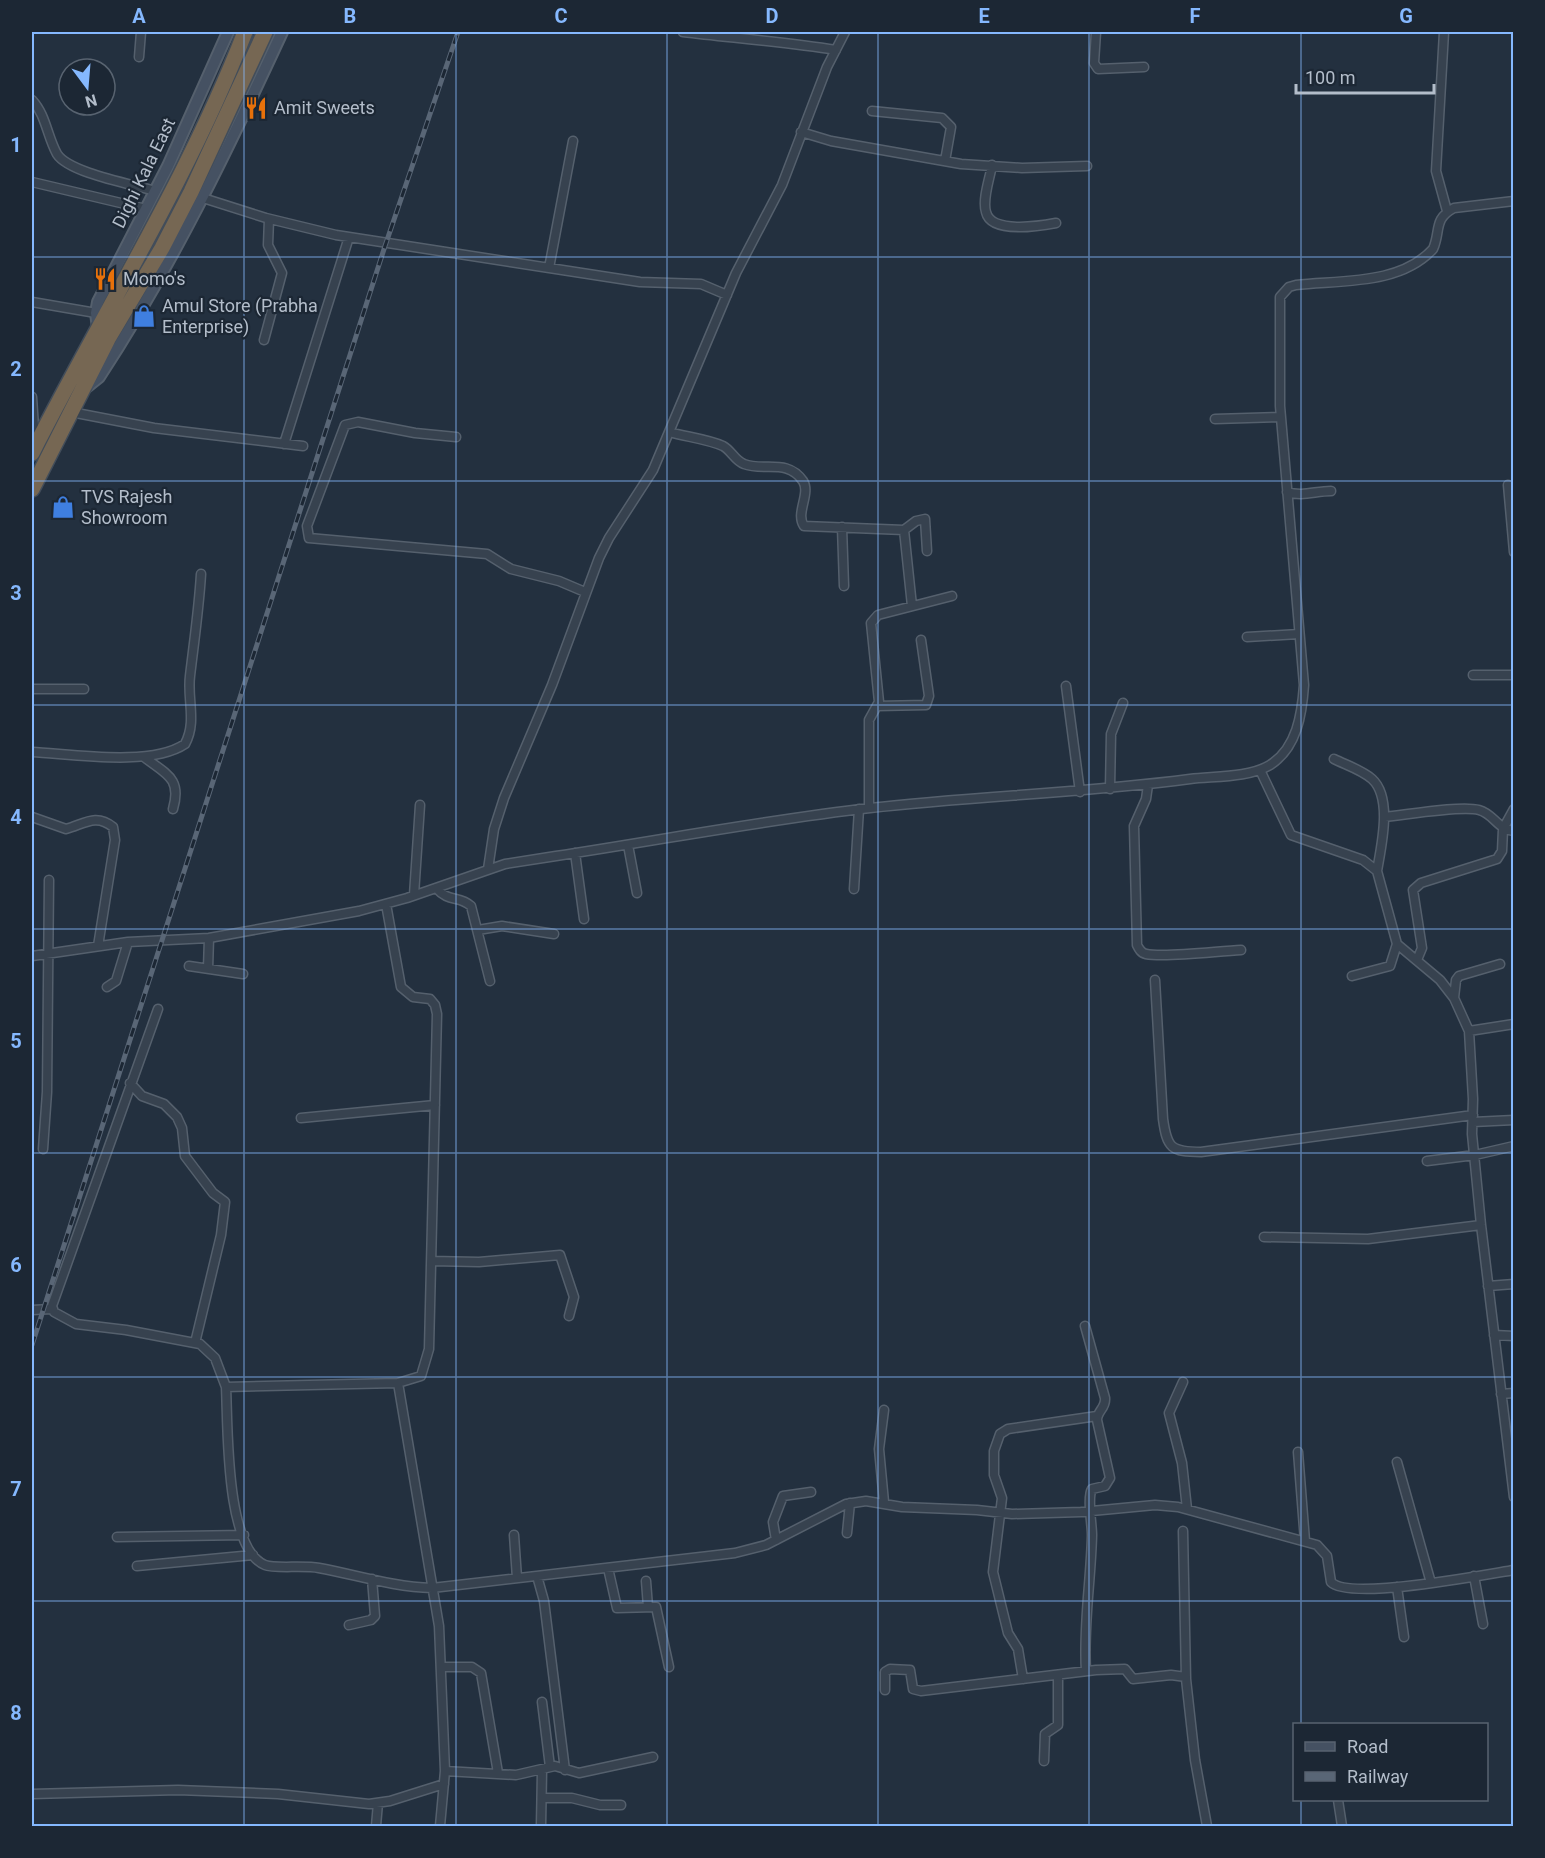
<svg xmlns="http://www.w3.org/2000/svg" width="1545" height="1858" viewBox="0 0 1545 1858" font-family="Roboto,sans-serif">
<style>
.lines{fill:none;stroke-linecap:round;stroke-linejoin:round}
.street-casing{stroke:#55606d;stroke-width:11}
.secondary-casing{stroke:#55606d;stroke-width:14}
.highway-casing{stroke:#424d5a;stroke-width:18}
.street{stroke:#37424f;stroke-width:8}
.secondary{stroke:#455162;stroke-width:10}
.highway{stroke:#766753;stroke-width:15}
.rail-casing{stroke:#596676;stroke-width:5}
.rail{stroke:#1c2734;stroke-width:3;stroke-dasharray:9;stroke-linecap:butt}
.grid{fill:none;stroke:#85b8fe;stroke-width:1.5;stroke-opacity:0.55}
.labels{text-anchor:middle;stroke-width:4.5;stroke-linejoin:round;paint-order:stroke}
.poi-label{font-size:18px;fill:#b3bdca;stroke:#1c2734;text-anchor:start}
.street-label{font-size:18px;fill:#b3bdca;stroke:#1c2734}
.neatline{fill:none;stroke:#85b8fe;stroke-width:2}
.grid-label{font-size:20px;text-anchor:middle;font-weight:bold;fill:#85b8fe}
</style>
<rect width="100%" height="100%" fill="#23303f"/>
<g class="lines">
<g class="street-casing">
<path id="street" d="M683,32c51,6 102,10 153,18
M1096,32l-2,31 4,6 46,-2
M1444,32l-8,139 11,40
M139,57l2,-25
M32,100c14,15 15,36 25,54 12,19 75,30 98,37
M872,111l70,7 9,9 -6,34
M801,132l30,9 130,23 61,4 65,-2
M992,165c-2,13 -10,34 -6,47 5,22 54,14 70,11
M32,182l114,27
M203,198l63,20 70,17 304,47 61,2 26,11
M549,268l24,-127
M32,302l64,11
M264,340l18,-67 -14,-28 1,-26
M32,397l3,45
M71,412l83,16 149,18
M1215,419l66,-2
M669,432c18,5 38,7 54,14 8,4 12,15 21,18 20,8 43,-6 59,17 8,13 -8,32 1,45l100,4 8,76
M456,437l-41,-4 -57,-11 -13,3 -38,101 2,12 178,16 24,15 48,12 26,11
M284,444l65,-207
M1508,485l6,67
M1287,492c16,5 28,-1 44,-1
M842,527l2,59
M904,530l12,-9 9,-2 2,32
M1247,637l52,-3
M1473,675h41
M1066,686l14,106
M32,689h52
M877,706l49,-1 3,-9 -8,-56
M32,752c40,2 119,15 153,-8 12,-22 2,-45 5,-68 4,-34 9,-68 11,-102
M144,757c22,17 38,21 29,52
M1334,759c12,6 28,11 38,20 21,19 9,68 5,92
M1260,770l31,65 72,25 14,11 20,73 43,36 14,18 15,33 4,68 -1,35 9,91 33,272
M1148,785l-2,14 -12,27 3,119c2,4 4,8 9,9 20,4 72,-3 95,-4
M1110,789l1,-55 12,-31
M869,808v-88l10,-18 -8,-79 7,-8 74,-19
M32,817l34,12c18,-5 30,-16 47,-2l2,13 -17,106
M1385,817c21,-2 76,-12 94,-7 15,4 18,19 35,21
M628,845l9,48
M575,853l9,66
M488,869l6,-40 10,-31 48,-113 47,-127 10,-20 44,-68 83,-197 46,-88 45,-118 18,-35
M436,888c13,15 23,7 35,18l19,75
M854,889l5,-80
M414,895l6,-90
M478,930l24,-4 52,8
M32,956l96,-14 81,-4 150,-27 48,-13 98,-34 51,-8c105,-16 209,-36 314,-48 107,-12 214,-15 320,-29 25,-3 58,-1 80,-14 27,-17 32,-51 34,-80l-24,-279v-109l9,-10 7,-2c46,-5 104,0 137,-36 8,-18 0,-30 21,-41l60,-7
M1417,960l5,-12 -9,-58 8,-7 76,-24 5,-8 1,-22 11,-20
M189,966l54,8
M208,969l1,-31
M1352,976l38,-10 7,-22
M1155,980l8,139c4,29 8,33 38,33l272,-37
M107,987l9,-6 12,-39
M1454,998l2,-18 3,-4 41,-12
M158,1009l-106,297 2,6 22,12 50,6 74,14 15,14 11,29 172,-4 23,-7 8,-27 8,-335 -2,-9 -5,-6 -17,-2 -12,-10 -15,-83
M1469,1031l45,-7
M130,1083l12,13 22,8 13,13 5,11 3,28 28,37 12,9 -4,33 -26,108
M301,1118l134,-13
M1473,1122l41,-2
M43,1149l4,-57 2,-212
M1427,1161l48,-6 39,-9
M1264,1237l104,2 113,-14
M432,1261l47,1 81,-7 14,42 -5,19
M1488,1286l26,-2
M32,1310l20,-1
M1085,1326l20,72c1,10 -8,13 -8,22l13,58 -5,8 -13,3c-5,8 0,35 0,46 -1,45 -9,91 -6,136
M1494,1335l20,1
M1183,1382l-14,31 13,50 5,46
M398,1383l41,243 6,145 -5,55
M226,1387c2,38 -1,162 39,178 9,4 39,0 54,3 38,7 74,19 113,20l303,-35 31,-8 80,-41 20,-3 36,6 75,3 35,4 69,-2 74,-7 23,2 139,38 10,11 4,26c18,19 152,-7 183,-12
M1501,1394l13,-1
M1298,1452l7,89
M1397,1462l34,121
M884,1502l-5,-53 5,-39
M1183,1531l3,148 9,81 12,66
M847,1533l3,-30
M514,1535l3,43
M117,1537l127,-2
M776,1540l-3,-18 10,-26 28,-4
M137,1566l116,-11
M608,1568l9,40 39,-1 13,60
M537,1576l7,25 21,169
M1474,1576l9,48
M646,1581l2,26
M1397,1587l7,50
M349,1625l22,-5 4,-4 -3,-37
M441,1667h31l9,6 17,100
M1023,1679l-5,-30 -10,-16 -15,-61 9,-74 -8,-23v-24l6,-17 8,-5 89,-13
M885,1690v-18l5,-3 20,1 3,19 8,2 175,-21 29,-1 8,10 38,-4 15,2
M542,1702l8,65
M1044,1761l1,-27 13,-9v-49
M445,1771l71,4 39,-9 24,7 74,-16
M32,1794l146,-4 100,4 91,10 21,-3 54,-17
M542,1798h30l28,7h21
M1338,1800l4,26
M376,1826l2,-23
M541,1826l1,-55"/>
</g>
<g class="secondary-casing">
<path id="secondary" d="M98,328l-2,-15 2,-11 70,-136 60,-134
M84,389l15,-12c72,-110 128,-226 183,-345"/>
</g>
<g class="highway-casing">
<path id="highway" d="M32,453c71,-140 156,-274 213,-421
M32,489l76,-150 54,-91 29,-56 74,-160"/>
</g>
<use href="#street" class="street"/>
<use href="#secondary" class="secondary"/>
<use href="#highway" class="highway"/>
<g class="rail-casing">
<path id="rail" d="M32,1345l353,-1099 73,-214"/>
</g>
<use href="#rail" class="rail"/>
</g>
<path class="grid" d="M244,32v1794M456,32v1794M667,32v1794M878,32v1794M1089,32v1794M1301,32v1692M32,257h1482M32,481h1482M32,705h1482M32,929h1482M32,1153h1482M32,1377h1482M32,1601h1482M1301,1800v26"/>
<defs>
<g id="restaurant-bare" transform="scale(1.8)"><path d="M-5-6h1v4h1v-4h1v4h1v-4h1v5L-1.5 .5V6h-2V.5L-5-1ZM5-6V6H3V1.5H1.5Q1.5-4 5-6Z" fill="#e8710a" stroke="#1c2734" stroke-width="2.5" paint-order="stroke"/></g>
<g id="shop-bare" transform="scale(1.8)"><path d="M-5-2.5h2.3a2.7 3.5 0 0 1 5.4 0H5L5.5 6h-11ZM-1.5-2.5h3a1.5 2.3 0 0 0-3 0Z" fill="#3f7fe0" stroke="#1c2734" stroke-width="2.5" paint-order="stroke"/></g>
</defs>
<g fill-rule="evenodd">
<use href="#restaurant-bare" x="256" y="108"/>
<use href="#restaurant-bare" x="105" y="279"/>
<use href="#shop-bare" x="144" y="316"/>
<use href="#shop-bare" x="63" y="507"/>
</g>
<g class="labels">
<g class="poi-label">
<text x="274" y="114">Amit Sweets</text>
<text x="123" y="285">Momo's</text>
<text x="162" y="312">Amul Store (Prabha<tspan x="162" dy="21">Enterprise)</tspan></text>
<text x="81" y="503">TVS Rajesh<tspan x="81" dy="21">Showroom</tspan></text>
</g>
<g class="street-label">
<text transform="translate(144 173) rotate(-64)" y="6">Dighi Kala East</text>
</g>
</g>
<rect width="1545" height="1858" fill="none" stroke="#1c2734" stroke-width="66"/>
<rect x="1293" y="1723" width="195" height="78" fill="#1c2734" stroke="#586370" stroke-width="1.5"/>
<rect x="1305" y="1742" width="30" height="9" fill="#455162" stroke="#586370" stroke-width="1.5"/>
<text x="1347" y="1753" font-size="18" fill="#b3bdca">Road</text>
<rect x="1305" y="1772" width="30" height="9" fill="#596676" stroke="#586370" stroke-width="1.5"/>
<text x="1347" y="1783" font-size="18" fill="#b3bdca">Railway</text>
<g transform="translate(87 87) rotate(164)"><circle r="28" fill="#1c2734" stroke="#586370" stroke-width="1.5"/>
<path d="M0-4.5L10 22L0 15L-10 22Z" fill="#85b8fe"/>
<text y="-9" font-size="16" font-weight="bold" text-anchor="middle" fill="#b3bdca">N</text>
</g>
<path d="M1296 84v9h138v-9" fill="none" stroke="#b3bdca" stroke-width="3"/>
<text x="1305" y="84" font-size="18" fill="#b3bdca" stroke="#1c2734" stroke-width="4.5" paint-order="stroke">100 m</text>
<rect x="33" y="33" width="1479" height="1792" class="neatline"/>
<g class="grid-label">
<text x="139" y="23">A</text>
<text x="350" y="23">B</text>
<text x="561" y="23">C</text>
<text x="772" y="23">D</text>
<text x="984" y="23">E</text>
<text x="1195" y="23">F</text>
<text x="1406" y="23">G</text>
<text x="16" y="152">1</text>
<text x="16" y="376">2</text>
<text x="16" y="600">3</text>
<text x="16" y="824">4</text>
<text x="16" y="1048">5</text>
<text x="16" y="1272">6</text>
<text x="16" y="1496">7</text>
<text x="16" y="1720">8</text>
</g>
</svg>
